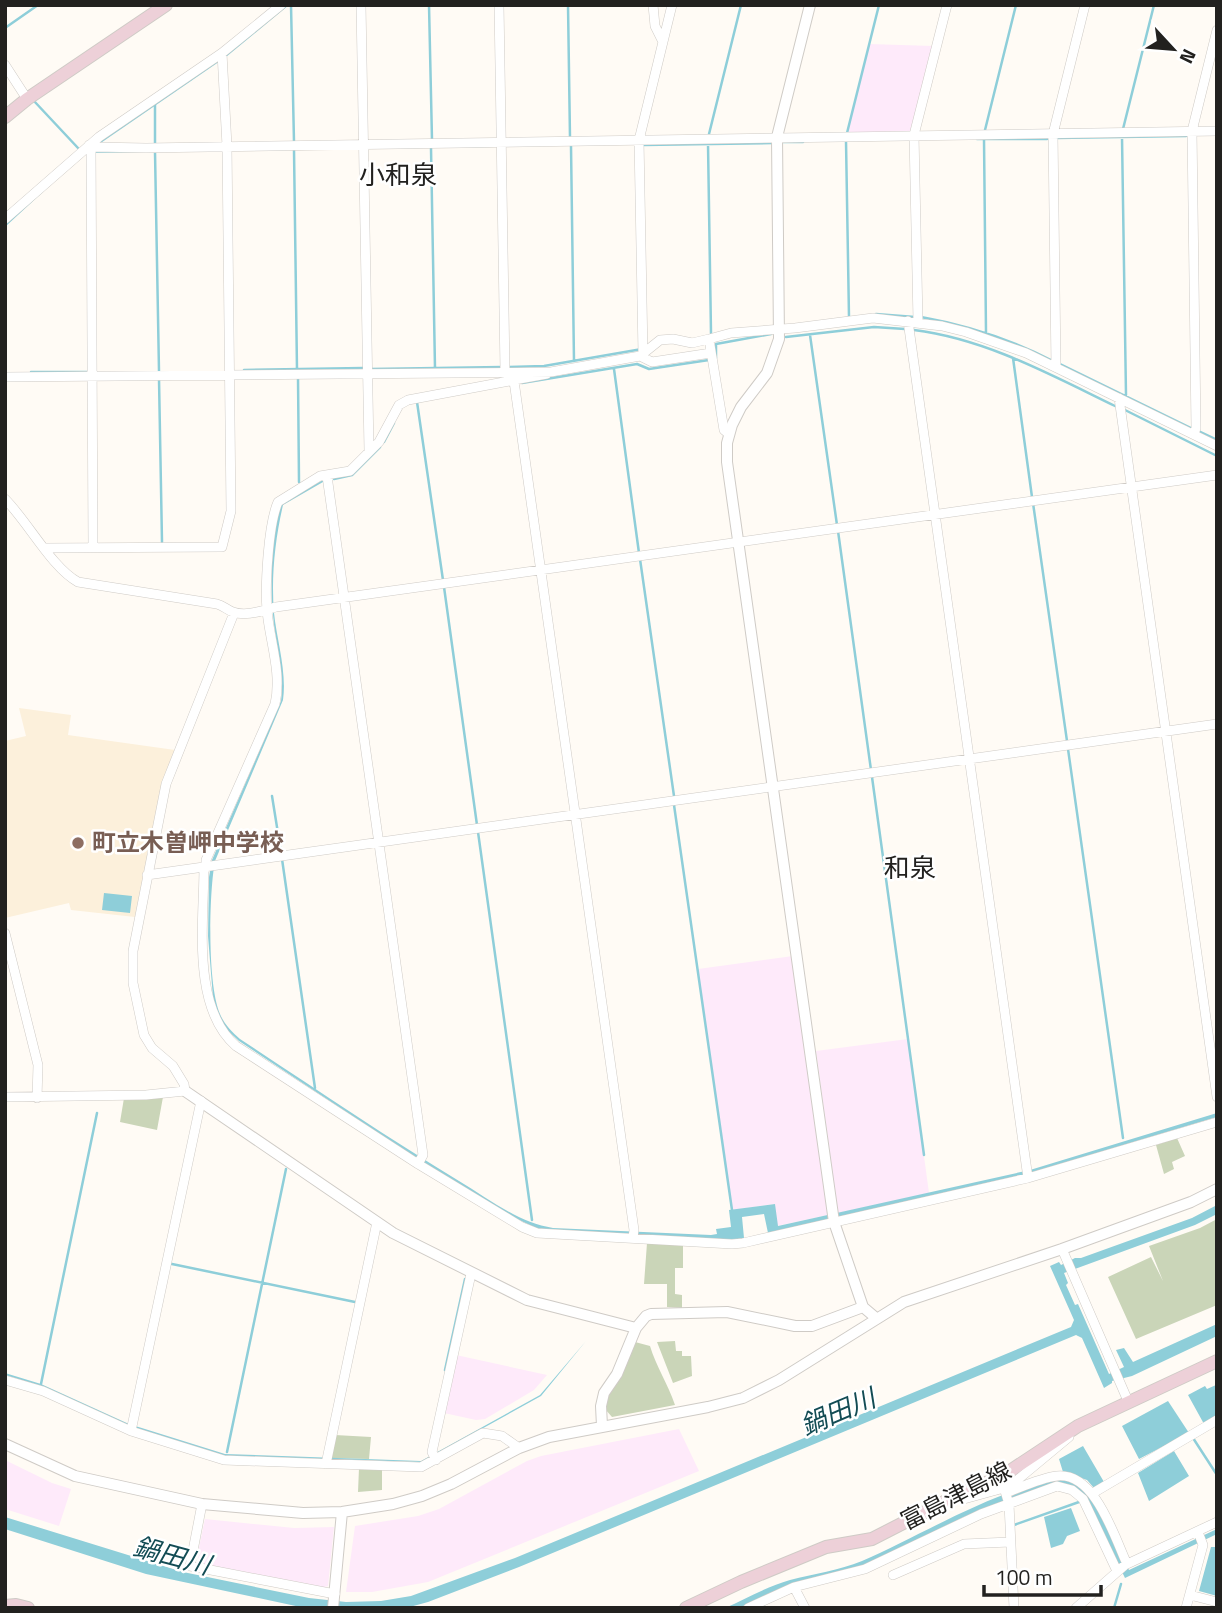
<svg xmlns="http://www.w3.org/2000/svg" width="1222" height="1613" viewBox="0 0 1222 1613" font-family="'Titillium Web','Noto Sans JP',sans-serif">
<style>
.industrial{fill:#feeafa}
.education{fill:#fcf0db}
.green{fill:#cad5b8}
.water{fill:#8eced9}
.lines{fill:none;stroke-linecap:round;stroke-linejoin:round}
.stream{stroke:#8eced9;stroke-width:2.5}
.minor-casing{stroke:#cfcbc6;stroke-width:10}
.tertiary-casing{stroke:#cfcbc6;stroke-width:12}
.secondary-casing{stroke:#cfcbc6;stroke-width:14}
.minor{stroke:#fff;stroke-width:9}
.tertiary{stroke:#fff;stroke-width:10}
.secondary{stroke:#edd0d8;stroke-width:12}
.education-dot{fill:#8d6e63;stroke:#fff;stroke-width:2.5}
.labels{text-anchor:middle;stroke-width:5;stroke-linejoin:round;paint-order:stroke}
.education-label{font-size:24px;font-weight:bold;fill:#785e54;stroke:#fff;text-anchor:start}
.street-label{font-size:24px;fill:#22211f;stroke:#fff}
.neighbourhood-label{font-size:26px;fill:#22211f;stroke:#fff}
.water-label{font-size:26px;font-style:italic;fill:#134c54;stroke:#fff}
</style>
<rect width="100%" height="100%" fill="#fffbf5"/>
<path class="industrial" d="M869,44l64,2 -22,86 -64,1z
M793,956l35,259 -51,11 -3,-22 -42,6 -34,-241z
M908,1039l21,154 -91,20 -22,-162z
M456,1355l91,20 -13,15 -49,29 -9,1 -32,-7z
M679,1429l20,42 -271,111 -56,10h-26l9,-66 63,-10 21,-7 88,-48 14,-5z
M5,1460l47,23 19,6 -12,37 -54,-17z
M205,1519l89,9 40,-1 -6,59 -7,2 -119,-23 -5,-8z"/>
<path class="education" d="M19,708l52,7 -3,20 107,15 -12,33 -28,134 -64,-7 -2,-7 -64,15v-177l21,-5z"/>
<path class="green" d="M163,1097l-6,33 -37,-8 4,-24z
M1177,1138l8,18 -13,6 2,7 -10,5 -8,-29z
M1217,1219v86l-81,34 -28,-62 43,-20 12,24 -14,-35 51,-18z
M647,1243l36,2v23h-8v26l7,1v13l-15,-1v-23h-23z
M675,1341l1,10h6v5h9l1,20 -19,7 -16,-41z
M635,1342l15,4c6,20 18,38 25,59l-63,12 -7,-8c4,-24 21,-44 30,-67z
M335,1435l36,2 -2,22 -39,-1z
M359,1468l23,1v21l-24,2z"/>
<path class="water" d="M286,5h3l-63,52 -134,92 1,3 543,-7 -551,8 -80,74v-4l78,-71 136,-93z
M323,480v2l-40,23c-8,35 -12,72 -9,108 3,28 13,59 9,87l-68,161c-6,32 -8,123 5,153 4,10 12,18 20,25 73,48 145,97 219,142 30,18 60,42 94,47l158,7 6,-1 -1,-5 15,-2 -2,-17 46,-6 3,22 252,-56 187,-57v4l-187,56 -262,60 -4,-19 -22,3 2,21 -12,3 -194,-12 -25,-12 -94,-57 -180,-119 -14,-13 -9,-17 -3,-13 -5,-62 1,-59 3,-17 69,-159c4,-28 -6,-58 -8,-86 -3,-26 -2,-91 10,-113z
M104,893l28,3 -2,17 -28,-3z
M1217,1205v9l-22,11 -131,48 4,10 -2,2 9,20 3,-1 31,70 15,-7 -8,-17 8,-2 9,14 84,-38v12l-85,40 -20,5v2l-8,5 -22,-50 -6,-3 -557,232 -91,35 -22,6h-101l-159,-34 -141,-45v-12l178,55 126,26 37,4 35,-1 30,-5 104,-38 556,-231 3,-7 -24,-54 9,-4 2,3 14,-7h6l111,-40z
M586,1341l-45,55 -119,66 -197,-6 -97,-30 -87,-40 -36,-11v-2l36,11 88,40 96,30 196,7 119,-66z
M1216,1385l1,33 -13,6 -16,-29 17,-9 2,3z
M1168,1401l21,32 -50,26 -17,-33z
M1083,1446l21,36 -10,6 -7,-8 -24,-8 -4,-13z
M1174,1451l15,25 -40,25 -11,-28z
M1067,1479l24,16 38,75 88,-41v5l-92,44 -40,-82 -10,-9 -15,-4 -96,34 -104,50 -93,28 -28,13h-14c21,-9 43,-22 65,-28 24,-6 49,-10 72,-19 63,-27 138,-76 205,-82z
M1071,1508l9,23 -13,5 -4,8 -12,4 -7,-31z
M1211,1547h6v49l-18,-5z"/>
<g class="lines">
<path class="stream" d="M291,5l3,137
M429,5l3,135
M568,5l2,133
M5,28l33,-23
M34,101l44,47
M155,105v38
M1123,129l31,-124
M985,130l31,-125
M847,133l32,-128
M709,134l32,-129
M1122,137l4,258
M1057,138l129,-2
M977,139h70
M984,139l2,193
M846,141l3,176
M782,142h21
M708,144l3,189
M643,145l130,-2
M571,146l3,215
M431,148l4,220
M294,150l3,220
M155,152l4,219
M876,314l39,3
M921,317c45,8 91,23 132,44
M914,330c72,9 137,45 201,76
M810,335l27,190
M786,337l88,-10 31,2
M716,358v-14l55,-10
M1013,358l19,139
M1058,363l135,66
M509,367l35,-1 98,-17
M371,369l131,-2
M614,369l25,184
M244,370l119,-2
M31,372h56
M298,377l1,105
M159,379l3,163
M522,383l115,-19 12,5 60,-9
M417,402l26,178
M1125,410l92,46
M1198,431l19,9
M384,442l10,-19
M334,479l18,-4 28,-28
M1033,503l34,238
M838,531l33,239
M640,559l34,237
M444,587l33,238
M1068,749l55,389
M872,777l52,378
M272,796l9,56
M674,805l58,405
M478,832l54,388
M282,859l33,229
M172,1264l183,38
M445,1370l20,-91
M41,1384l56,-271
M1193,1438l24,37
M227,1452l59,-283
M1014,1525l65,-23
M760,1608l4,-2
M1114,1608l7,-24"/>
<g class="minor-casing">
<path id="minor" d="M361,5l8,446
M499,5l6,366
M653,5l2,21 8,16
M5,65l22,34
M89,145l6,2 51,1 1071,-17
M91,146l2,401
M5,219l94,-82 123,-84 59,-48
M908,321l120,857
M918,321l-4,-186 33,-130
M643,354l-4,-214 33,-135
M640,356l20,-16 13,-1 19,4 17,-4
M1056,367l-3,-233 32,-129
M5,377l546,-5 89,-16 12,6 59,-9
M514,381l120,849 -1,8
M1119,398l98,699
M729,434l-5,-4 -15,-91 22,-6 64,-5 78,-10 69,8 24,6 60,21 191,93
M1194,434l2,-6 -4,-297 25,-101
M327,476l96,679 -5,9
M5,499c23,23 47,69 73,83l139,22c7,2 10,6 16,8 14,5 30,-2 43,-5l941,-132
M45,548l177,-1 9,-36 -4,-365 -5,-93
M204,866c0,55 -13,141 32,180l182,118 104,63 15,6 195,11 11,-1 285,-65 189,-56
M206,866v-6l69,-156c7,-31 -5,-62 -8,-93 -2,-25 1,-86 11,-109l42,-26 30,-5 29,-29 20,-37 9,-5 139,-26
M147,875l1070,-151
M5,933l33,132 -1,33
M5,1097l141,-2 39,-4 -1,-7 -11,-18 -21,-18 -8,-13 -11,-52v-32l33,-167 68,-171
M1062,1249l66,152
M5,1380l38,11 88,40 93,29 197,7 62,-34 19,3 17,12
M131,1431l70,-330
M436,1460l-4,-8 39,-178
M326,1464l51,-242
M1004,1488l12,-7 53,-44
M1006,1493c16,-6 34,-15 51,-17 38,-4 57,60 70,88
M1093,1493l124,-73
M957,1498l7,1 40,-11 5,16 5,104
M202,1504l-12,62 145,28
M893,1575l71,-31 46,-2
M794,1587l11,21
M1190,1595l27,7
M748,1608l46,-21 71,-18 116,-55 76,-28 15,4 11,9 34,72
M1076,1608l49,-43 92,-43
M1186,1608l17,-63 -5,-13"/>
</g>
<g class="tertiary-casing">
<path id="tertiary" d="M810,5l-33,132 2,202 -12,34 -26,34 -9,18 -5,18v19l107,760 29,85 13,11
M185,1091l208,142 134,67 109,28
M602,1426l-1,-20 3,-13 13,-19 19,-46 10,-12 5,-2 76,-2 68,14h17l51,-19
M5,1444l70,32 127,28 101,9 39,-1 51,-8 29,-8 29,-12 68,-36 30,-11 159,-30 35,-9 36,-18 125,-78 158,-53 129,-47 26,-13
M333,1608l9,-96"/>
</g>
<g class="secondary-casing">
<path id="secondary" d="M5,117l22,-18 139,-94
M5,1606l11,-1 12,3
M686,1608l55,-26 85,-35 46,-8 80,-41 52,-23 74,-49 139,-65"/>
</g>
<use href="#minor" class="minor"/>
<use href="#tertiary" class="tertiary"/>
<use href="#secondary" class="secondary"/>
</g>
<circle class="education-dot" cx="78" cy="843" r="7"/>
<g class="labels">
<g class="education-label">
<text x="92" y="851">町立木曽岬中学校</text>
</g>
<g class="street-label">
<text transform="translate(956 1496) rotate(-27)" y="8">富島津島線</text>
</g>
<g class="neighbourhood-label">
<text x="398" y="184">小和泉</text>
<text x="910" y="877">和泉</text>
</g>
<g class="water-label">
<text transform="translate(838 1412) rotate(-23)" y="9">鍋田川</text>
<text transform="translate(172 1556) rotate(15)" y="9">鍋田川</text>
</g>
</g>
<rect width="1222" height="1613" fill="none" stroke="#22211f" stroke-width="14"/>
<g transform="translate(1173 49) rotate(116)" stroke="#ffffff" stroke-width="5" paint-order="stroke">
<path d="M0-5L12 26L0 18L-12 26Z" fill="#22211f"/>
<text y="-10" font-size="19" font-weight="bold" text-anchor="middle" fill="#22211f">N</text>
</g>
<path d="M984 1585v10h117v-10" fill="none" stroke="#22211f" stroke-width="3.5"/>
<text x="995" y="1585" font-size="21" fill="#22211f" stroke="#ffffff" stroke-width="5" paint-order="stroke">100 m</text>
</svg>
